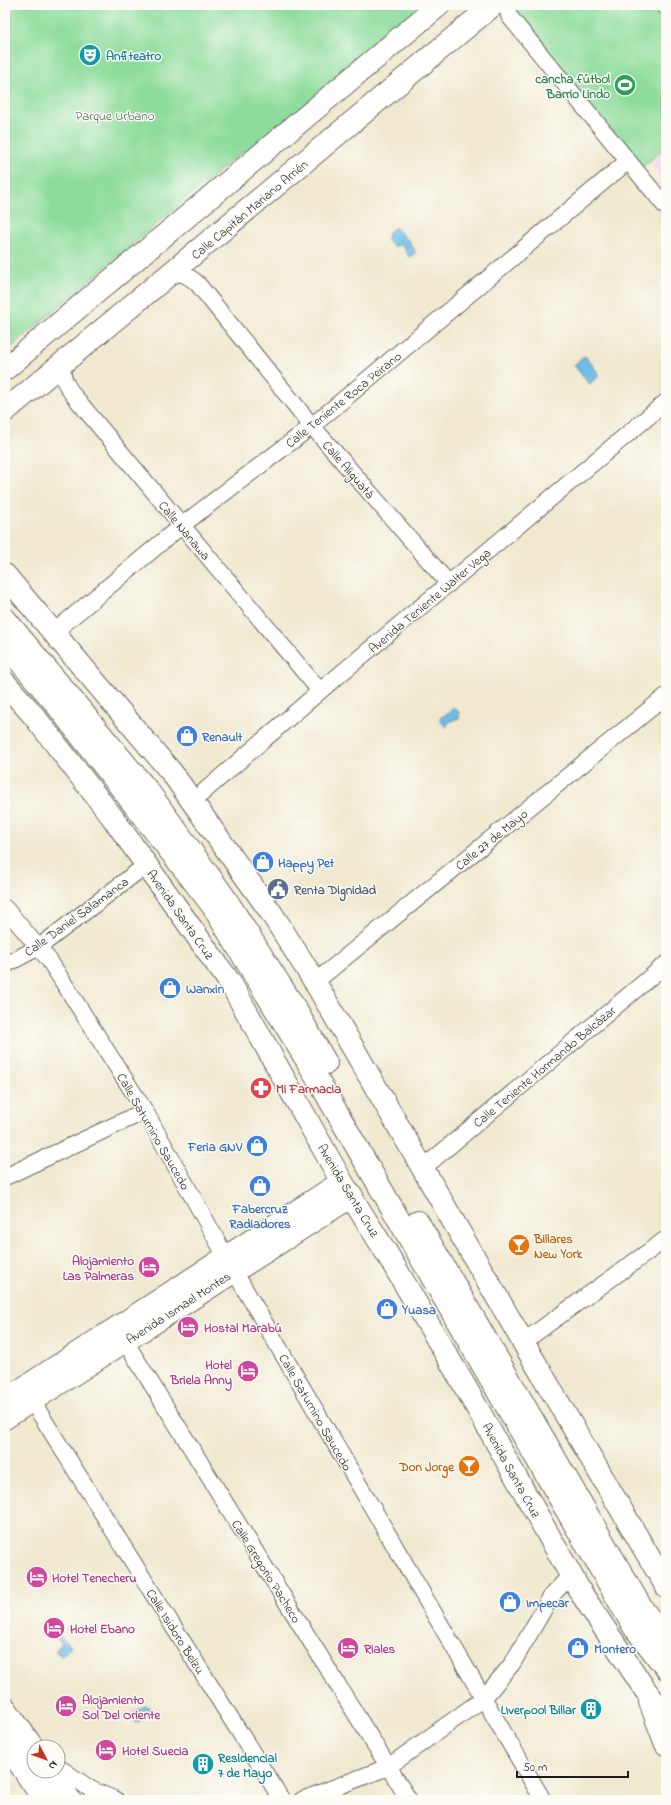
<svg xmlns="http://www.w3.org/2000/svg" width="671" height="1805" viewBox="0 0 671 1805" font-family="'Indie Flower',sans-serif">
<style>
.built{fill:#edd1e9}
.green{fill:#8ddc9b;stroke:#547c5c}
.water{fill:#6dbde8;stroke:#446c82}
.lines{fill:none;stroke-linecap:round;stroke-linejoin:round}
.street-casing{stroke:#66645b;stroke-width:18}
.secondary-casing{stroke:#66645b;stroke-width:24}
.primary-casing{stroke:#66645b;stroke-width:24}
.street{stroke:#fff;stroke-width:16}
.secondary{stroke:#fff;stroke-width:22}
.primary{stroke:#fff;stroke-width:22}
.labels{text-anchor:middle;stroke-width:3;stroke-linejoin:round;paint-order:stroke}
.culture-label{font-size:13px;font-weight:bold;fill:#0d838f;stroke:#fdfcf7;text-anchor:start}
.leisure-label{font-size:13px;font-weight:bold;fill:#27864d;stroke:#fdfcf7;text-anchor:end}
.park-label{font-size:13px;fill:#445f48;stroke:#fdfcf7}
.street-label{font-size:13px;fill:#1c1c1c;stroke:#fdfcf7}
.shop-label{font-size:13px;font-weight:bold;fill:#366cbe;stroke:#fdfcf7;text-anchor:start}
.service-label{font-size:13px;font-weight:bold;fill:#4e5e75;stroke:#fdfcf7;text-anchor:start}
.health-label{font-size:13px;font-weight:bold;fill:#be3a42;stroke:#fdfcf7;text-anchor:start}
.food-label{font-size:13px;font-weight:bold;fill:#c56008;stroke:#fdfcf7;text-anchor:start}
.hotel-label{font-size:13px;font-weight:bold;fill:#b23c85;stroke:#fdfcf7;text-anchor:start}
</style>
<rect width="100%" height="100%" fill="#fdfcf7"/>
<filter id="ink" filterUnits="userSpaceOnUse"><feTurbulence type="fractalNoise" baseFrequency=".025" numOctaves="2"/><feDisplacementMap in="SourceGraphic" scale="8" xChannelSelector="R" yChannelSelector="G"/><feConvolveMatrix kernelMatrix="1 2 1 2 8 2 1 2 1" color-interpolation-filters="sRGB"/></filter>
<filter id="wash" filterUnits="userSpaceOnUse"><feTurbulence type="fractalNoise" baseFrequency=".012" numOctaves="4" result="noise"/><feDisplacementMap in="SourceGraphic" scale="16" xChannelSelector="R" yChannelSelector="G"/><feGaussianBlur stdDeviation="0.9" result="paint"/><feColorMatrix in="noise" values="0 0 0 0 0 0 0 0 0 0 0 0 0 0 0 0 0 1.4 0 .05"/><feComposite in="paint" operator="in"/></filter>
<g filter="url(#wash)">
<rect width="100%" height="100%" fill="#f0e9d0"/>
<path class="built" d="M666,150v33l-14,-17 2,-6z"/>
<path class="green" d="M5,5h428l-180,146 -11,1 -237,200z
M516,5h139l11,13v129l-25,21 -126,-155z"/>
<path class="water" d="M396,228l13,13 6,10v2l-6,4 -6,-12 -9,1 -7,-5 1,-8 5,-4z
M585,356l15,19 -11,9 -15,-19z
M454,707l5,5v6l-9,3 -4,6 -6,-7 1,-3 6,-3z
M54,1631l17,15 -9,10 -7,-5 7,-8 -11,-9z
M145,1706l4,1 1,6 -13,10 -4,-2v-8z"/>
</g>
<g filter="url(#ink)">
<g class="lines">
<g class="street-casing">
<path id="street" d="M507,5l2,11 157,191
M664,5l2,2
M169,275c12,-4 18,0 28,8l115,143 137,158
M63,364c-2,13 3,21 11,32l246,295
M54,632l127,-106 131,-100 316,-265
M193,801l127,-110 346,-289
M5,908l44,52 96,151 81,146 317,543
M5,965l34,-18 107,-82
M315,982l351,-286
M422,1169l244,-205
M5,1177l140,-66
M125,1341l284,459
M523,1342l143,-103
M32,1401l250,399
M58,1767l34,23 24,10
M302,1800l86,-33 95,-68 29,-35 40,-69 19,-20"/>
</g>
<g class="secondary-casing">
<path id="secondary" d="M5,369l434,-364
M5,411l488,-406
M5,1400l337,-218
M5,1418l347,-222
M5,1708l29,41
M5,1742l39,58
M50,1771l20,29"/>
</g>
<g class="primary-casing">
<path id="primary" d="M5,575l167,198 98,138 45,71 208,360 143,244
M5,619l143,172 77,107 68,107 33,58
M5,644l47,55 160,206 94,154 328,568 32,41
M5,683l29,33 79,102 118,166 111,198 47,75 78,133 114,203 65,98 20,25
M418,1222l223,385 25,34
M650,1702l16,42"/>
</g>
<use href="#street" class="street"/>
<use href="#secondary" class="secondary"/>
<use href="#primary" class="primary"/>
</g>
</g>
<defs>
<g id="theatre-disc" transform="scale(1.15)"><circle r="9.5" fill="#0f9aa8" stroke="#fdfcf7"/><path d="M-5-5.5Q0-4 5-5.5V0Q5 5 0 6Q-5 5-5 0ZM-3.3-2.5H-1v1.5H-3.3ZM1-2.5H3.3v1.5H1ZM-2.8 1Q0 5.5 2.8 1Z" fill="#fff"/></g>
<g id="stadium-disc" transform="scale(1.15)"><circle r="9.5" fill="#2e9e5b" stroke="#fdfcf7"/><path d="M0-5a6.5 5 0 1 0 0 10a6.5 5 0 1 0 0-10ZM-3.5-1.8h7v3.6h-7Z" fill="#fff"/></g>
<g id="shop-disc" transform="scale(1.15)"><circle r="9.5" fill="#3f7fe0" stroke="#fdfcf7"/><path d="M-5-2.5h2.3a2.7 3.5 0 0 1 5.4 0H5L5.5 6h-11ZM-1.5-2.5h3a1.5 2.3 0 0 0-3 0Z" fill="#fff"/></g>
<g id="civic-disc" transform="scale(1.15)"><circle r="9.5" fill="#5c6f8a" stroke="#fdfcf7"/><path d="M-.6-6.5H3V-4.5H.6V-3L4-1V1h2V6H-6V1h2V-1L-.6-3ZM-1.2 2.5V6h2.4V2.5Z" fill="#fff"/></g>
<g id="pharmacy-disc" transform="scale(1.15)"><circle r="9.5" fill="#e0444e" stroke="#fdfcf7"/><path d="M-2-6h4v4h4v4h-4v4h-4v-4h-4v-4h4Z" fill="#fff"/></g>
<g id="bar-disc" transform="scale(1.15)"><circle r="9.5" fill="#e8710a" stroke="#fdfcf7"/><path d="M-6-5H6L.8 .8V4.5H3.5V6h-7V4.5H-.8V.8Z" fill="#fff"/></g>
<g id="hotel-disc" transform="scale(1.15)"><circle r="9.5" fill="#d1479c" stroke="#fdfcf7"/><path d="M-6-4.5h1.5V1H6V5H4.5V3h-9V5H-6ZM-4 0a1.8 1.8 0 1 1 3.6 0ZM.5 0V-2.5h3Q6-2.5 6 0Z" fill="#fff"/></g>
<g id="building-disc" transform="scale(1.15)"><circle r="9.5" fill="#0f9aa8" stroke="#fdfcf7"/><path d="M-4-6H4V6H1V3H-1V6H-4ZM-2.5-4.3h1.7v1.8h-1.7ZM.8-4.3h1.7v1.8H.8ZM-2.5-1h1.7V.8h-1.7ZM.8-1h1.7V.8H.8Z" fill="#fff"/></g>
</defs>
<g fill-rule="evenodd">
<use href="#theatre-disc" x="90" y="55"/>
<use href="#stadium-disc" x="625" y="85"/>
<use href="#shop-disc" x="187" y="736"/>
<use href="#shop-disc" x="263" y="862"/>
<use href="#civic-disc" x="278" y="889"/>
<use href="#shop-disc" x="170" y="988"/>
<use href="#pharmacy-disc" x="261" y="1088"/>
<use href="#shop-disc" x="257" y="1146"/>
<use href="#shop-disc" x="260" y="1186"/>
<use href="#bar-disc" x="519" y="1245"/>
<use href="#hotel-disc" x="149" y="1267"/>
<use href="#shop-disc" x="387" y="1309"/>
<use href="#hotel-disc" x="188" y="1327"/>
<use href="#hotel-disc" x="248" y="1371"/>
<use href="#bar-disc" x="469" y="1466"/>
<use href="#hotel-disc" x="37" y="1577"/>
<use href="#shop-disc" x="510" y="1602"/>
<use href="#hotel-disc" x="54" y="1628"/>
<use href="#hotel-disc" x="348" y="1648"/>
<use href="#shop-disc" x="578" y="1648"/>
<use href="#hotel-disc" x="66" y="1706"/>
<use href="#building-disc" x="591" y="1709"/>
<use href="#hotel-disc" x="106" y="1750"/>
<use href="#building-disc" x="203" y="1764"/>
</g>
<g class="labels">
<g class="culture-label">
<text x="106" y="60">Anfiteatro</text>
<text x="576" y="1714" text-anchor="end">LIverpool Billar</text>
<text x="218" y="1762">Residencial<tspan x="218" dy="15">7 de Mayo</tspan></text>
</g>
<g class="leisure-label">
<text x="610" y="83">cancha fútbol<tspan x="610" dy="15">Barrio Lindo</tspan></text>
</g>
<g class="park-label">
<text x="115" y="120">Parque Urbano</text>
</g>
<g class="street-label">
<text transform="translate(249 209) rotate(-40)" y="5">Calle Capitán Mariano Arrién</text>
<text transform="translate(343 399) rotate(-39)" y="5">Calle Teniente Roca Peirano</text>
<text transform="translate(349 469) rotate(49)" y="5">Calle Aliguatá</text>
<text transform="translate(185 530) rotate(50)" y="5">Calle Nanawa</text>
<text transform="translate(429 600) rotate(-40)" y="5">Avenida Teniente Walter Vega</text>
<text transform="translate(491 839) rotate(-39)" y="5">Calle 27 de Mayo</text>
<text transform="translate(181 914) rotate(55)" y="5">Avenida Santa Cruz</text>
<text transform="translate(76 916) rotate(-36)" y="5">Calle Daniel Salamanca</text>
<text transform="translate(544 1066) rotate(-40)" y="5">Calle Teniente Hormando Balcázar</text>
<text transform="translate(154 1131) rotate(60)" y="5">Calle Saturnino Saucedo</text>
<text transform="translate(349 1190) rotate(59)" y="5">Avenida Santa Cruz</text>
<text transform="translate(178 1307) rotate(-33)" y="5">Avenida Ismael Montes</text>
<text transform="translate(316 1412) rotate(60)" y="5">Calle Saturnino Saucedo</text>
<text transform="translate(512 1470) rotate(61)" y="5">Avenida Santa Cruz</text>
<text transform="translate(267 1571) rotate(58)" y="5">Calle Gregorio Pacheco</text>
<text transform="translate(176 1631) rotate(58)" y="5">Calle Isidoro Belzu</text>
</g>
<g class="shop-label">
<text x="202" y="741">Renault</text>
<text x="278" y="867">Happy Pet</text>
<text x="186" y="993">Wanxin</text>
<text x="242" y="1151" text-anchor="end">Feria GNV</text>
<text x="260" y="1213" text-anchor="middle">Fabercruz<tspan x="260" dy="15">Radiadores</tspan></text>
<text x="402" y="1314">Yuasa</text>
<text x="526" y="1607">Impecar</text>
<text x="594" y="1653">Montero</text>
</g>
<g class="service-label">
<text x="294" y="894">Renta Dignidad</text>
</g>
<g class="health-label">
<text x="276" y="1093">Mi Farmacia</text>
</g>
<g class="food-label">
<text x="534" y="1243">Billares<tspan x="534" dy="15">New York</tspan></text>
<text x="454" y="1471" text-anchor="end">Don Jorge</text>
</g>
<g class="hotel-label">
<text x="134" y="1265" text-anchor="end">Alojamiento<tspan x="134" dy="15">Las Palmeras</tspan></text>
<text x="204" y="1332">Hostal Marabú</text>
<text x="232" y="1369" text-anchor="end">Hotel<tspan x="232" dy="15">Briela Anny</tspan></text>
<text x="52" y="1582">Hotel Tenecheru</text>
<text x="70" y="1633">Hotel Ebano</text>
<text x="364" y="1653">Riales</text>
<text x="82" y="1704">Alojamiento<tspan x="82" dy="15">Sol Del Oriente</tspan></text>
<text x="122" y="1755">Hotel Suecia</text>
</g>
</g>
<rect width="671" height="1805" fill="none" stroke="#fdfcf7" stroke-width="20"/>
<g transform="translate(46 1759) rotate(131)"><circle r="19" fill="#fdfcf7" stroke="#a3a29f"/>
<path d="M0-3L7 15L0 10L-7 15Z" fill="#c8321e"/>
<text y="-6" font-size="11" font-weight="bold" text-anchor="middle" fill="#1c1c1c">N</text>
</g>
<path d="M517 1771v6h111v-6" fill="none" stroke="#1c1c1c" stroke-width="2"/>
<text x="523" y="1771" font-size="12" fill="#1c1c1c" stroke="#fdfcf7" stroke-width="3" paint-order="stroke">50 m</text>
</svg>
